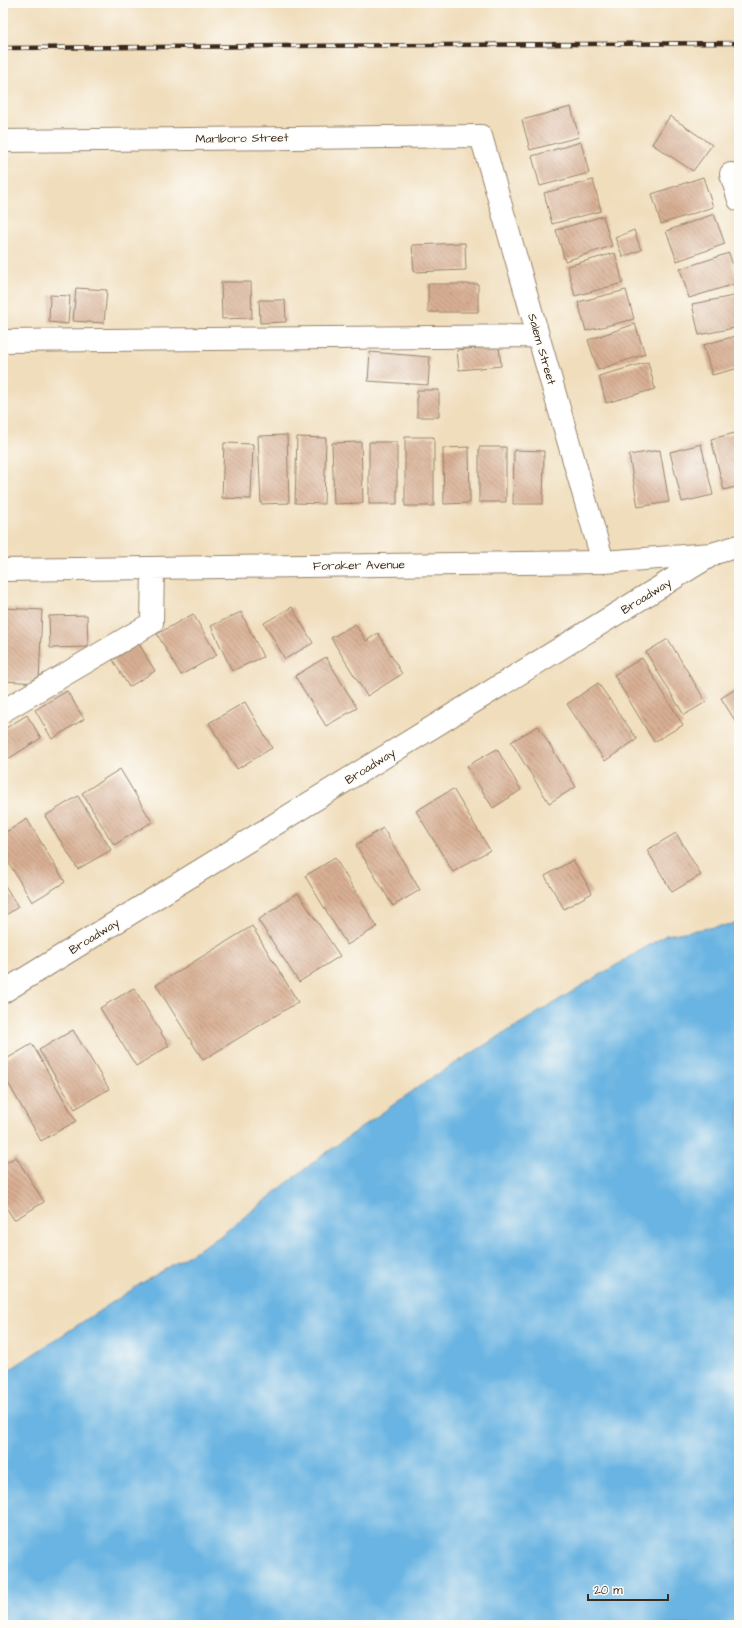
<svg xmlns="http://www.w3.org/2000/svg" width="742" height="1628" viewBox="0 0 742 1628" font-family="'Architects Daughter',sans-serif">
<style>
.water{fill:#69b4e2;stroke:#526f80}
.building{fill:url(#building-back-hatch)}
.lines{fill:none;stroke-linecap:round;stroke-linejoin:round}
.minor-casing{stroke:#96846c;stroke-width:24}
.minor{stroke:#fff;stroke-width:22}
.rail-casing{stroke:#3b2a1e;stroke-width:4.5}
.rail{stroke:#fdfcf7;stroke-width:3;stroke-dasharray:9;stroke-linecap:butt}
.labels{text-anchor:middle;stroke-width:3.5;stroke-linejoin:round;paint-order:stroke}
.street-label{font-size:12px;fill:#3b2a1e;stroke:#fdfcf7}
</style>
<defs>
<pattern id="building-back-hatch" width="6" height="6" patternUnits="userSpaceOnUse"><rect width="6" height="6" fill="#d8af93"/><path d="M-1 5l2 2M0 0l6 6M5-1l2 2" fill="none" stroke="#b08f77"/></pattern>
</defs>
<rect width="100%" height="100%" fill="#fdfcf7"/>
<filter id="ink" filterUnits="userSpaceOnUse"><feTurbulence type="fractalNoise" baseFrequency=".025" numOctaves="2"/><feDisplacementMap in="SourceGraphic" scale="8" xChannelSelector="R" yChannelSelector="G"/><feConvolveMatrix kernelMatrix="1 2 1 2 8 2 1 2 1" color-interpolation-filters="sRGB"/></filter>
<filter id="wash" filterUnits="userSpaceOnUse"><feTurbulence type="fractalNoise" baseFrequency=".012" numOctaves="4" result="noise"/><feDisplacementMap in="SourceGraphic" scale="16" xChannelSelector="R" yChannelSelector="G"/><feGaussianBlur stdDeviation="0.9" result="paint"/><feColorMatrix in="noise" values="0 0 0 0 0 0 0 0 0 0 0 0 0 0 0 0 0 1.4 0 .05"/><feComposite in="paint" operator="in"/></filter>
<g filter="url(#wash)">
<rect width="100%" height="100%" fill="#f0ddbb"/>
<path class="water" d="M739,923v702h-736v-251l139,-91 77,-46 97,-77 112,-80 155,-95 83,-50z"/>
<g id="blocks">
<path class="building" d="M571,107l8,30 -49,13 -8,-30z
M670,116l42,29 -19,26 -41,-27z
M581,142l8,31 -49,13 -8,-30z
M703,177l10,30 -52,17 -9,-30z
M593,180l8,31 -49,13 -8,-31z
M714,214l11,30 -48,17 -11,-30z
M603,216l9,30 -47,15 -9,-31z
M634,230l7,20 -18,7 -8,-19z
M465,243l1,27 -52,2 -2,-27z
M615,253l8,30 -48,13 -8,-30z
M729,253l9,30 -49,15 -9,-29z
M221,282h30l1,36 -30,1z
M428,284h50v28h-50z
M76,288l31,2 -3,33 -31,-2z
M626,290l8,29 -48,12 -8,-29z
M50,295l20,1 -2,28 -19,-2z
M739,295v32l-40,8 -7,-31z
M259,300h26l1,22 -26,1z
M635,324l10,30 -47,16 -10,-30z
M739,335v33l-27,7 -9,-30z
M499,346l2,20 -42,4 -2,-20z
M370,352l60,5 -2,28 -60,-4z
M648,362l7,27 -49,14 -7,-27z
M739,384v17h-1l-3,-15z
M417,390h22v27h-22z
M739,432v54l-15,4 -13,-51z
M287,435l2,68 -28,1 -3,-68z
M297,437l29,1 -2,66 -29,-1z
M405,437h29v69h-29z
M361,442l2,61 -29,1 -2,-61z
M369,442h28v62h-28z
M224,443l29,1 -2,55 -29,-1z
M701,444l12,51 -31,7 -12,-50z
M469,447l1,56 -26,1 -1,-56z
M479,447h27v55h-27z
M514,450l30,1 -1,53h-30z
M660,450l9,52 -31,5 -9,-52z
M292,607l21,36 -28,16 -21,-36z
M4,608l38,2 -3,73 -36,-2z
M241,612l22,45 -31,14 -21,-45z
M193,614l24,41 -36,20 -24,-41z
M87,615l1,32 -38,1 -1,-32z
M355,624l11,17 12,-8 24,41 -35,22 -36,-58z
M668,639l38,63 -22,13 -38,-63z
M139,644l16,27 -26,16 -16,-27z
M326,657l31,51 -31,18 -31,-50z
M642,658l41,67 -29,17 -40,-67z
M598,683l39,56 -32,22 -38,-57z
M739,687v40l-18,-29z
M67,691l17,28 -32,20 -17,-29z
M245,702l27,46 -35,21 -28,-46z
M27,715l14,23 -33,21 -5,-7v-22z
M538,726l38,61 -27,16 -38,-61z
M497,749l24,41 -28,18 -26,-42z
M120,769l32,53 -38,23 -32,-52z
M453,789l37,61 -37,22 -37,-61z
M78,796l33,54 -33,19 -33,-53z
M27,819l38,63 -33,20 -29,-49v-19z
M383,828l37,62 -27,16 -37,-61z
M676,833l25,42 -29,17 -25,-42z
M335,858l42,69 -30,18 -42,-69z
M573,860l19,33 -28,16 -19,-33z
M3,882l15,25 -15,10z
M298,893l42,63 -41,26 -41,-62z
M252,926l46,76 -95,58 -47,-75z
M134,988l35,58 -33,20 -36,-58z
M73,1030l36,59 -34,20 -36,-59z
M32,1044l44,77 -35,20 -38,-67v-13z
M16,1157l28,45 -30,18 -11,-18v-38z"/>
</g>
</g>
<g filter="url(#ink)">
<use href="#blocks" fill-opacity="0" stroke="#96846c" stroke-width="1"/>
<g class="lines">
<g class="minor-casing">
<path id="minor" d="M3,141l478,-5 122,426
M731,174l8,26
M3,341l535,-5
M3,570l600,-8 109,-8
M3,711l149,-88 1,-55
M3,992l712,-439 24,-7"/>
</g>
<use href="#minor" class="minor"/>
<g class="rail-casing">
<path id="rail" d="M3,48l736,-5"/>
</g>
<use href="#rail" class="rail"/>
</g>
</g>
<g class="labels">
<g class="street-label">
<text transform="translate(242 138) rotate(-1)" y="4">Marlboro Street</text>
<text transform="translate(542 349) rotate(74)" y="4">Salem Street</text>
<text transform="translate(359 565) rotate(-1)" y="4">Foraker Avenue</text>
<text transform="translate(646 596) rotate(-32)" y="4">Broadway</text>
<text transform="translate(370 766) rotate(-32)" y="4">Broadway</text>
<text transform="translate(94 936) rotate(-32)" y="4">Broadway</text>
</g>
</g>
<rect width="742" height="1628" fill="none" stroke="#fdfcf7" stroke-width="16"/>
<path d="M588 1594v6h80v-6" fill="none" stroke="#3b2a1e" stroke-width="2"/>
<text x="594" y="1594" font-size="12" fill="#3b2a1e" stroke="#fdfcf7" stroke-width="3" paint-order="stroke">20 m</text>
</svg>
